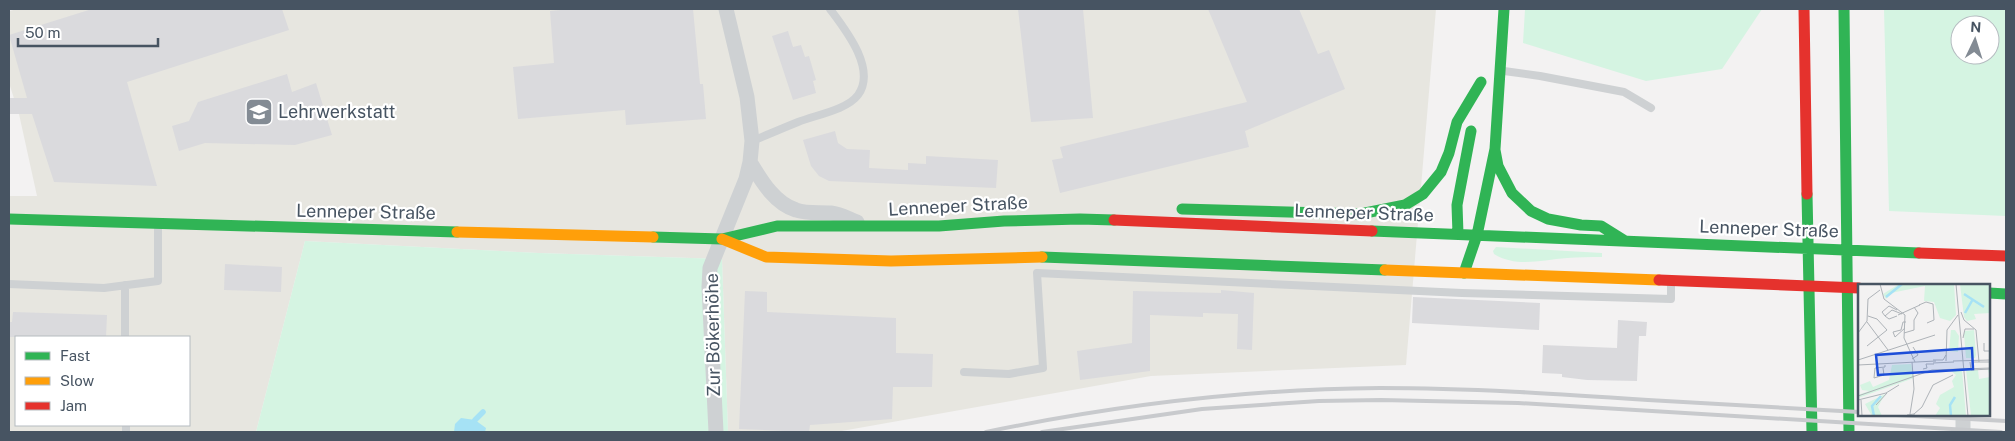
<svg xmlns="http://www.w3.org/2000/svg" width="2015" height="441" viewBox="0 0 2015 441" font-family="'Public Sans',sans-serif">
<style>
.commercial{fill:#e7e6e0;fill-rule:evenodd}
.green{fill:#d5f4e2;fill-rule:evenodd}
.water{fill:#a6e2f5}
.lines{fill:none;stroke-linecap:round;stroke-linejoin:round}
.stream{stroke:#a6e2f5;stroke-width:5.5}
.building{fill:#dadadd}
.lane{stroke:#ced1d3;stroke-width:8}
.street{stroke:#ced1d3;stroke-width:15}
.fast{stroke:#30b455;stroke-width:11}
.slow{stroke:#ff9f0a;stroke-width:11}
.jam{stroke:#e5322d;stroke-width:11}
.rail{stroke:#c8cacd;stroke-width:4}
.labels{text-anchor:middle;stroke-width:4.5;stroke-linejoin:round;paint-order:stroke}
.poi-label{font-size:18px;fill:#475462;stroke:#fff;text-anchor:start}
.street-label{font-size:18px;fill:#475462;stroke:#fff}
.inset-river{fill:none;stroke:#a6e2f5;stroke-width:2.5}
.inset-road{fill:none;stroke:#aeb3b8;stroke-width:1}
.view{fill:#1d4ed8;fill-opacity:0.15;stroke:#1d4ed8;stroke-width:2.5}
.inset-edge{fill:none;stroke:#475462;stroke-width:2.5}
</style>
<rect width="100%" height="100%" fill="#f3f2f2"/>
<path class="commercial" d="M18,9h1418l-30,356 -255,11 -315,56h-108l-6,-173 -183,-6 -234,-12 -49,191h-247v-236h28l-18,-82 -10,-31v-72zM16,337h173v88h-173z"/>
<path class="green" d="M1525,9h237l-40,60 -76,12 -123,-38z
M1884,9h122v207l-117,-5zM1960,25h30v30h-30z
M305,241l234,12 183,6 6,173h-472z
M1496,247l106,6v4c-12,0 -24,0 -35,1 -26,2 -50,10 -73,-4l-1,-3z"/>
<path class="water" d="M461,418l14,2 11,8 -1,4h-31l1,-8z"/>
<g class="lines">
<path class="stream" d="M467,432l8,-12 8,-8"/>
</g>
<path class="building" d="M92,9h190l7,21 -162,52 30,104 -103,-4 -22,-68h-23v-16h18l-18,-63z
M571,9h122l7,75h3l3,35 -80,6 -1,-15 -107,9 -5,-52 41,-4 -4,-52z
M1018,9h65l10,109 -62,4z
M1208,9h91l19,45 11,-4 16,39 -100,42 4,16 -189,46 -8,-33 11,-2 -3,-11 187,-45z
M788,31l5,16 8,-2 4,12 4,-1 7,24 -3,1 3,12 -23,7 -21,-64z
M287,74l5,18 24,-9 16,52 -37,10 -90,-2 -26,8 -7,-25 17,-5 9,-19z
M835,131l3,12 9,6 23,1 -1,18 39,2v-7l18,1v-8l72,4 -2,28 -167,-7 -10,-5 -8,-10 -8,-26z
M225,264l57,3 -1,25 -57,-2z
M1221,290l33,3 -2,57 -15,-1 1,-35 -35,-1v4l-53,-2v56l-70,9 -3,-29 55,-8 1,-52 88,2z
M745,291l22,1v20l129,6v35l37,1 -1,33h-39l-1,32 -82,6 -1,7 -70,-3z
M1413,297l127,6 -1,27 -127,-7z
M13,312l94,3 -1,22h-97v-15h3z
M1618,320l29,2 -1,14h-7l-2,45 -50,-1 -25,-3v-3l-20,-1 1,-28 74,3z"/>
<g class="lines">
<path class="lane" d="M1504,71l36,5 84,16 27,16
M752,141c15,-6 31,-13 46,-19 17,-7 49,-12 60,-27 19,-26 -13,-66 -28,-86
M9,284l95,4 54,-7v-56
M125,285v52
M964,372l45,2 34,-6 -6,-95 425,20 209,6v-16
M126,425v7"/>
<path class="street" d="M750,162c11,18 24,41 46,48 11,4 23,2 35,3 9,1 18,6 26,9
M716,432l-7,-145 1,-19 36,-89 4,-17 2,-21 -5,-44 -21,-88
M1963,432v-17"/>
<path class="fast" d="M1844,9l5,423
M1495,150l3,16 14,27 19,18 17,8 33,6 20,1 24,15
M1807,194l5,238
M1182,209l178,5 45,-9 18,-11 18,-22 8,-19 8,-31 24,-40
M9,219l448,13
M1372,231l547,22
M1458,234l-1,-29 14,-74
M1477,235l18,-86 9,-140
M653,237l69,2 55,-13h162l65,-5 76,-2 34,1
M1042,257l343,13
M1464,273l13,-38
M1989,293l17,1"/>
<path class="slow" d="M457,232l196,5
M722,239l44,18 125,4 151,-4
M1385,270l274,10"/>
<path class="jam" d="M1804,9l3,185
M1114,220l258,11
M1919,253l87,3
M1659,280l200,8"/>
<path class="rail" d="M1896,415l110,6
M986,432c130,-27 261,-43 394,-44 89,0 179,6 268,12 70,4 140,8 211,12
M1042,432l160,-23 117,-8 62,-1 137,3 483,29"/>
</g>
<defs>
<g id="school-square" transform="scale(1.4375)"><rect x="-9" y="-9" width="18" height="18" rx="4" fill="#838b94" stroke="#fff"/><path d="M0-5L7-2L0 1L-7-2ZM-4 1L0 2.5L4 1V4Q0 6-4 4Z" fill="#fff"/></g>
</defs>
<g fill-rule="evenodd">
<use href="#school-square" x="259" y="112"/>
</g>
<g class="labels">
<g class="poi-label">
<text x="278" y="118">Lehrwerkstatt</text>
</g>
<g class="street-label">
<text transform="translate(958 206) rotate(-3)" y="6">Lenneper Straße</text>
<text transform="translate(366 212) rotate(1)" y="6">Lenneper Straße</text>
<text transform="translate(1364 213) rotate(2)" y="6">Lenneper Straße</text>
<text transform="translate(1769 229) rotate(2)" y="6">Lenneper Straße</text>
<text transform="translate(713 335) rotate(-91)" y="6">Zur Bökerhöhe</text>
</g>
</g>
<g transform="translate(1858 284)">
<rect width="132" height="132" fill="#f3f2f2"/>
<path d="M41,0h55l2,31 -6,6 -10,-3 -6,-16 -10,-1 1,-15 -34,7 -5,6 -3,-5zM102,0h30v29l-16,1 2,5 -9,2 -3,-4zM93,46h4l4,6 -1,16 -9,-1zM116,46l2,25 -1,3h-9l-2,-24 1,-3zM53,80l3,14 -56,20v-3l11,-4 -7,-1 -2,-5 10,-4 3,6 16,-7 3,-15zM108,85l12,1 1,9 11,-2 -2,-7h2v46h-19zM92,86h12l4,46h-31l5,-8 -4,-4 4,-9 14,-8 -2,-6 4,-6zM27,110l-7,13 4,9h-10l-7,-12z" fill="#d5f4e2"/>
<path class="inset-river" d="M106,10l20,13M28,13l16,-13M107,29l8,-14M16,132l-2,-10 9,-10M93,132l-1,-11 5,-8"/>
<path class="inset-road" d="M22,0l4,15 21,16 -1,23 11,24M98,0l12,132M61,21l7,-3 7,2 1,16 -7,3M103,28l3,8 12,10 3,32M40,31l22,-10M27,32l-3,-4 7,-6 8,4M39,32l-8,3 -4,-3 7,-6 10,4M9,38l21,28M47,44l-10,9 -2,-5 8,-2 2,-8h3M0,49l9,-12 1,-22 12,-9M46,49l10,-3v-10l4,-7 -4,-6M105,54l2,-9h9M126,59v8h7M9,62l20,-16 -10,-11 -9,-3M54,75l6,-4 -5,-8M0,76l77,-25M75,76h10l3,-5M88,77l1,-31 11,-15M95,77l38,-1M112,78l1,8 20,-1M116,78h17M75,79l21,-1M0,81l78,-4M25,84l1,7 -10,3 1,-10 10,-1v-2M65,85l4,-1 -1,-4h8M0,112l74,-26 59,-2M0,116l28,-7 13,-8M3,116l1,16M18,121l11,-12M52,130l4,-25 -2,-27M56,130l8,-7 11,-22 20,-10M56,130v2h-7v-1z"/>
<path class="view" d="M114,64l1,21 -95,6 -2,-20z"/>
<rect width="132" height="132" class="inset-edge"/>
</g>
<rect width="2015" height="441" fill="none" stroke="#475462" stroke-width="20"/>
<rect x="15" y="336" width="175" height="90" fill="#ffffff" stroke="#b5bbc0"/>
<rect x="25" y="352" width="25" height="8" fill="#30b455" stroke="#b5bbc0"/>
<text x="60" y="361" font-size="15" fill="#475462">Fast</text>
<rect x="25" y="377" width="25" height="8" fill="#ff9f0a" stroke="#b5bbc0"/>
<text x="60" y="386" font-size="15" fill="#475462">Slow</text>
<rect x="25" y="402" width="25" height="8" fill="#e5322d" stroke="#b5bbc0"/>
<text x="60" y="411" font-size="15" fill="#475462">Jam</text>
<g transform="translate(1975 40) rotate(4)"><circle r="24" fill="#ffffff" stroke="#b5bbc0"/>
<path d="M0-4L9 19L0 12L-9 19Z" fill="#838b94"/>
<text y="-8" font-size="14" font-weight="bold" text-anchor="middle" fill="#475462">N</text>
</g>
<path d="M18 38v8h140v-8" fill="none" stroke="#475462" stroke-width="2.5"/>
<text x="25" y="38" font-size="15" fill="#475462" stroke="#ffffff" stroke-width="4" paint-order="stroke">50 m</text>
</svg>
